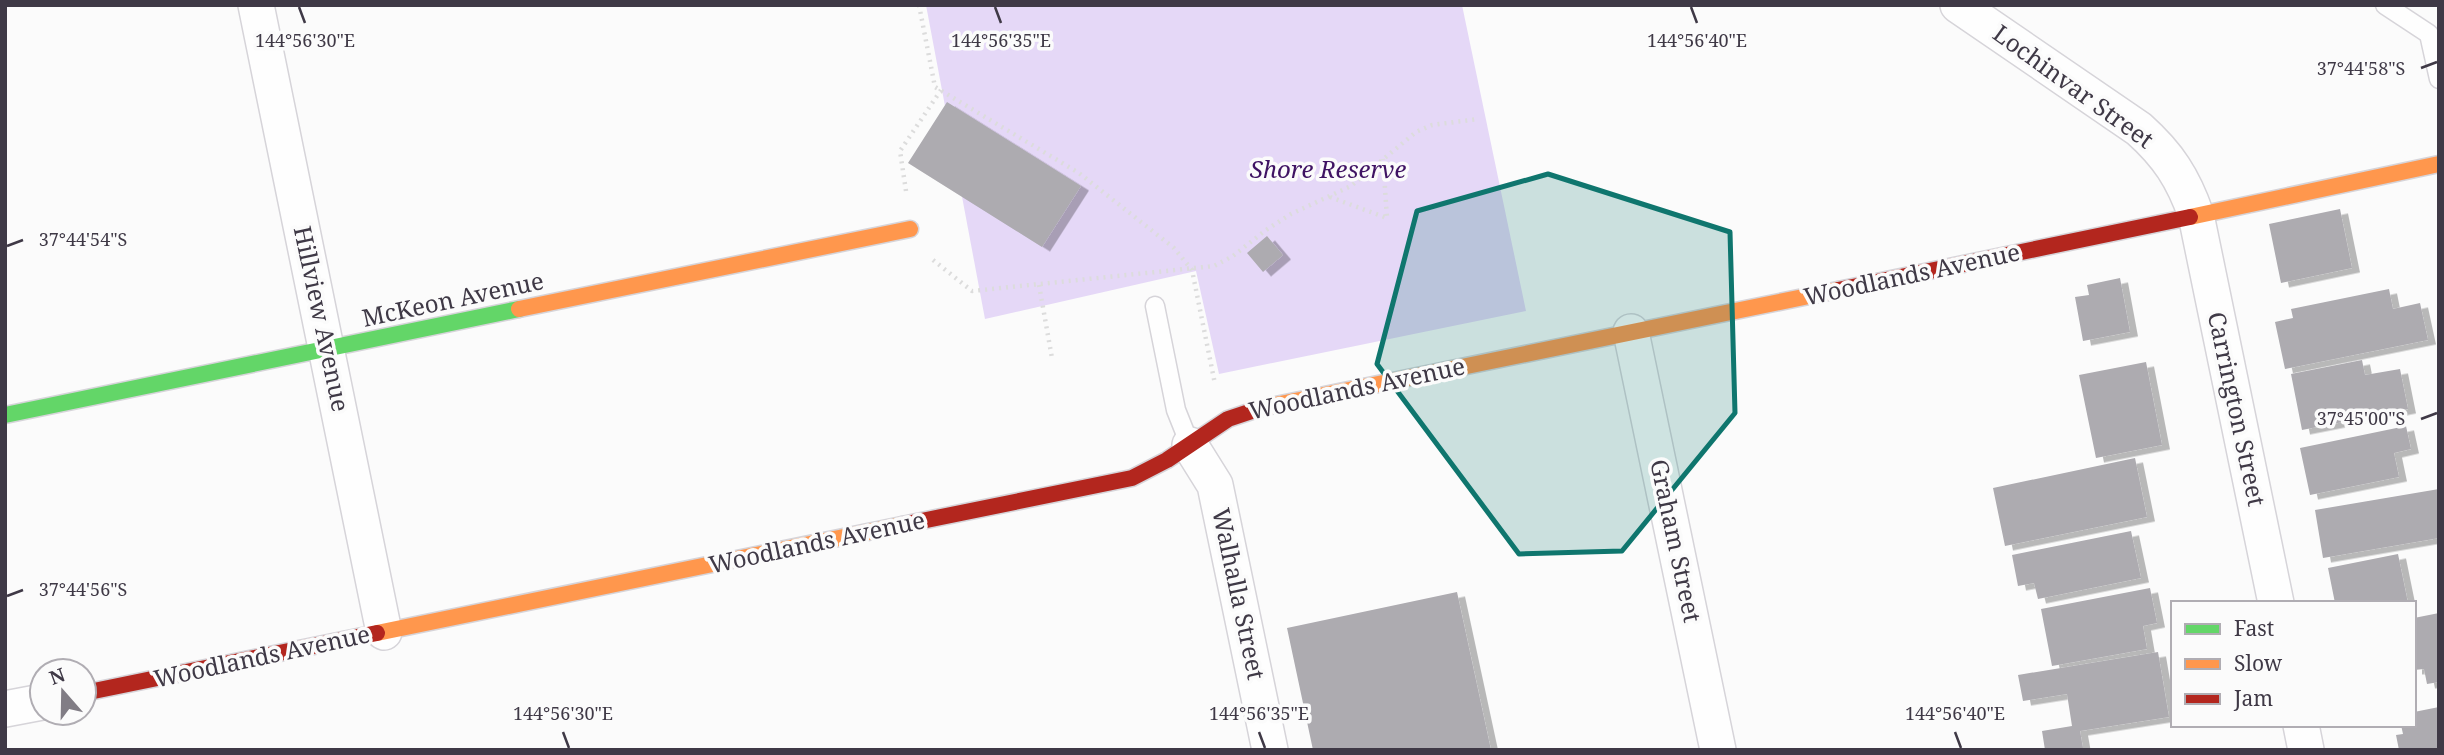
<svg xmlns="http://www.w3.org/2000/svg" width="2444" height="755" viewBox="0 0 2444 755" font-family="'Noto Serif',serif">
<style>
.green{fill:#e5d8f7}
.building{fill:#adabb0;filter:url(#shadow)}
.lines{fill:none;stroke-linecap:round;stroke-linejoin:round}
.lane-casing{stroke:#d6d4d9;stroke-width:21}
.street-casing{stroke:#d6d4d9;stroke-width:38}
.fast-casing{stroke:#d6d4d9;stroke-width:19}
.slow-casing{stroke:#d6d4d9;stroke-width:19}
.jam-casing{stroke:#d6d4d9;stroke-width:19}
.path{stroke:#dcdcdc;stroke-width:4.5;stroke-dasharray:2 5;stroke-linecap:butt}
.lane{stroke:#fefefe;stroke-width:18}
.street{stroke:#fefefe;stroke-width:35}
.fast{stroke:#63d668;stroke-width:16}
.slow{stroke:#ff974d;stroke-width:16}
.jam{stroke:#b3261e;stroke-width:16}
.marked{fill:#0f766e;fill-opacity:0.2;stroke:#0f766e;stroke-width:5;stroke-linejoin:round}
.ticks{fill:none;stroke:#3f3946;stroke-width:2.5}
.labels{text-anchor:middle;stroke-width:7;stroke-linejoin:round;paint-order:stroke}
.street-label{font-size:24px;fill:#3f3946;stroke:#fbfbfb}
.park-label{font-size:24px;font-style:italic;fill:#3f1363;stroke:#fbfbfb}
.ticks-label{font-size:18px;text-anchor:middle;fill:#3f3946;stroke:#fbfbfb;stroke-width:7;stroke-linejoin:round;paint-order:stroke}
</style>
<defs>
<filter id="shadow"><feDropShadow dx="8" dy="4.5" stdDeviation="0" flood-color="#0004"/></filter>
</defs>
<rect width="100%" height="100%" fill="#fbfbfb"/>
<path class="green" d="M926,5h536l64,306 -307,63 -23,-103 -211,48z"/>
<path class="building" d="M947,102l134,84 -39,61 -134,-84z
M2340,209l12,59 -71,15 -12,-59z
M1267,236l16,19 -20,17 -16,-19z
M2120,278l10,54 -47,9 -8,-44 14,-2 -2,-10z
M2389,289l4,20 27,-6 8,37 -143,29 -10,-47 18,-4 -2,-9z
M2362,360l3,15 35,-6 8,40 -106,21 -11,-56z
M2146,362l16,83 -66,13 -17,-83z
M2406,426l5,23 -17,4 5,24 -89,18 -10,-47z
M2135,458l12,59 -142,29 -12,-58z
M2439,489v49l-116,20 -8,-48z
M2131,531l10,47 -103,21 -4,-16 -16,3 -6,-31z
M2398,554l10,49h-73l-7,-35z
M2150,588l7,35 -14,3 4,23 -95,17 -11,-57z
M1457,592l34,158h-178l-26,-122z
M2439,613v69l-12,2 -3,-15 -10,1v-52z
M2158,652l11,65 -89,14 3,17 -38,2 -3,-19 30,-5 -5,-32 -44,7 -5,-26z
M2439,707v43h-40l-3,-15 7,-1 -2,-9h13v-13z"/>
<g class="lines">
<g class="lane-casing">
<path id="lane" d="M2385,5l44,29 10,45
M1155,306l21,104 14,35"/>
</g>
<g class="street-casing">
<path id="street" d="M256,5l128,627
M1958,5l181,124c29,26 44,49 57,86l80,388
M1631,332l87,418
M1190,445l25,40 55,265
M5,709l37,-7
M2301,725l5,25"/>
</g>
<g class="fast-casing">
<path id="fast" d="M5,415l514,-106"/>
</g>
<g class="slow-casing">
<path id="slow" d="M2190,217l249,-53
M519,309l391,-80
M1261,408l577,-118
M377,633l525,-108"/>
</g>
<g class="jam-casing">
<path id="jam" d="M1838,290l352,-73
M902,525l230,-47 35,-18 61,-41 33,-11
M84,693l293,-60"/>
</g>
<path class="path" d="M919,5l16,82 144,86 95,75 18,22 23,114
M906,191l-6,-40 41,-61
M1330,197l57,21 -4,-59
M933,260l39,31 242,-25 19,-10 33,-26 25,-16 60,-28 65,-54 16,-7 46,-6
M1039,285l13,73"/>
<use href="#lane" class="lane"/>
<use href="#street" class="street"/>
<use href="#fast" class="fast"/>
<use href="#slow" class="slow"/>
<use href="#jam" class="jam"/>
</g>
<path class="marked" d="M1548,174l182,58 5,181 -113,138 -103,3 -142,-190 40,-153z"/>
<path class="ticks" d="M299,7l6,16M995,7l6,16M1691,7l6,16M2421,68l16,-6M7,246l16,-6M2421,419l16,-6M7,596l16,-6M563,732l6,16M1259,732l6,16M1955,732l6,16"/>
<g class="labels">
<g class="street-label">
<text transform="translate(2073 87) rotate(36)" y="8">Lochinvar Street</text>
<text transform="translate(1912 275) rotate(-12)" y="8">Woodlands Avenue</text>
<text transform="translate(453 300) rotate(-12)" y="8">McKeon Avenue</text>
<text transform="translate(321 319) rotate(78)" y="8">Hillview Avenue</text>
<text transform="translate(1357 389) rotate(-12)" y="8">Woodlands Avenue</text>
<text transform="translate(2236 409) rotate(78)" y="8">Carrington Street</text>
<text transform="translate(1675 541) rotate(78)" y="8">Graham Street</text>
<text transform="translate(817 543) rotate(-12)" y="8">Woodlands Avenue</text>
<text transform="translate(1238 594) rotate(78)" y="8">Walhalla Street</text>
<text transform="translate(262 657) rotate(-12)" y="8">Woodlands Avenue</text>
</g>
<g class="park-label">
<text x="1328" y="178">Shore Reserve</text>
</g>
</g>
<g class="ticks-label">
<text x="305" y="47">144°56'30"E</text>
<text x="1001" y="47">144°56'35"E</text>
<text x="1697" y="47">144°56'40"E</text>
<text x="2361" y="75">37°44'58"S</text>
<text x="83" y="246">37°44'54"S</text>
<text x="2361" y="425">37°45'00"S</text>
<text x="83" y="596">37°44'56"S</text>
<text x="563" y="720">144°56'30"E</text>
<text x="1259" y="720">144°56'35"E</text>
<text x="1955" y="720">144°56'40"E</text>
</g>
<rect width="2444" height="755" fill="none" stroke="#3f3946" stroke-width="14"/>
<rect x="2171" y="601" width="245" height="126" fill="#fbfbfb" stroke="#b0adb3" stroke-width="2"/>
<rect x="2185" y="624" width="35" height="10" fill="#63d668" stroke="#b0adb3" stroke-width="2"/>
<text x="2234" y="636" font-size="21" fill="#3f3946">Fast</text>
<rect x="2185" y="659" width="35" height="10" fill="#ff974d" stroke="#b0adb3" stroke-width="2"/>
<text x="2234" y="671" font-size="21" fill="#3f3946">Slow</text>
<rect x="2185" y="694" width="35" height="10" fill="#b3261e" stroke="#b0adb3" stroke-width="2"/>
<text x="2234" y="706" font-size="21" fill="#3f3946">Jam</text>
<g transform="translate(63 692) rotate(340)"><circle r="33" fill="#fbfbfb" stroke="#b0adb3" stroke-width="2"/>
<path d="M0-5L12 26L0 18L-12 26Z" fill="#817d85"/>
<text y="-10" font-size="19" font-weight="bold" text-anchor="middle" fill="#3f3946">N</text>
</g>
</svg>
